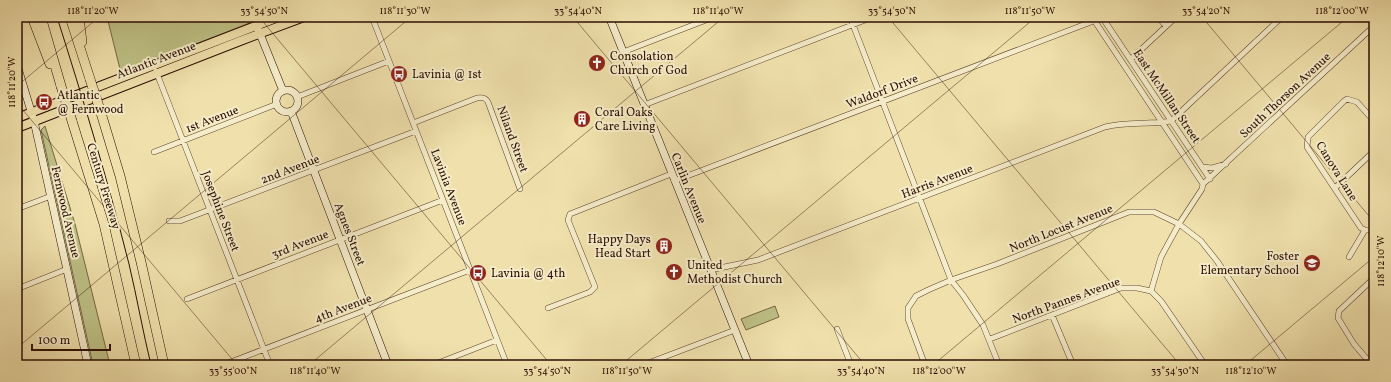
<svg xmlns="http://www.w3.org/2000/svg" width="1391" height="382" viewBox="0 0 1391 382" font-family="Vollkorn,serif">
<style>
.green{fill:#bec186;stroke:#746744}
.lines{fill:none;stroke-linecap:round;stroke-linejoin:round}
.street-casing{stroke:#5c422c;stroke-width:6}
.secondary-casing{stroke:#2b0d01;stroke-width:8}
.primary-casing{stroke:#2b0d01;stroke-width:10}
.highway-casing{stroke:#2b0d01;stroke-width:10}
.street{stroke:#f5ecc9;stroke-width:5}
.secondary{stroke:#f5ecc9;stroke-width:7}
.primary{stroke:#f0e1ac;stroke-width:8}
.highway{stroke:#f0e1ac;stroke-width:9}
.tram{stroke:#2b0d01;stroke-width:1}
.highway-bridge-casing{stroke:#2b0d01;stroke-width:10;stroke-linecap:butt}
.highway-bridge{stroke:#f0e1ac;stroke-width:9}
.ticks{fill:none;stroke:#2b0d01;stroke-width:1;stroke-opacity:0.45}
.labels{text-anchor:middle;stroke-width:4;stroke-linejoin:round;paint-order:stroke}
.poi-label{font-size:12px;fill:#2b0d01;stroke:#f5ecc9;text-anchor:start}
.street-label{font-size:12px;fill:#2b0d01;stroke:#f5ecc9}
.neatline{fill:none;stroke:#2b0d01;stroke-width:1.5}
.ticks-label{font-size:10px;text-anchor:middle;fill:#2b0d01}
</style>
<rect width="100%" height="100%" fill="#f0e1ac"/>
<filter id="stains"><feTurbulence type="fractalNoise" baseFrequency=".005" numOctaves="4"/><feColorMatrix values="0 0 0 0 .2 0 0 0 0 .09 0 0 0 0 .02 0 0 0 .5 -.17"/></filter>
<radialGradient id="worn" r=".72"><stop offset=".6" stop-color="#630" stop-opacity="0"/><stop offset="1" stop-color="#630" stop-opacity=".3"/></radialGradient>
<path class="green" d="M107,17h158l-144,56z
M45,126l30,98 35,141h-17l-52,-235z
M775,306l4,11 -33,13 -5,-11z"/>
<g class="lines">
<g class="street-casing">
<path id="street" d="M372,17l135,348
M850,17l101,263 12,15 20,30 16,40
M1092,17l111,167
M1102,17l108,162
M1158,17l8,9
M623,52l91,-35
M1131,59l45,-42
M156,71l114,294
M297,97l92,-36
M644,105l229,-88
M413,123l64,-25c6,-1 9,0 11,4l32,87
M154,152l123,-48
M1203,167l9,1 14,-4
M674,181l417,-159 3,-5
M1335,188l39,-37
M17,209l34,-13
M169,221h11l236,-90
M1365,230l-4,-2 -54,-81 1,-10 36,-36 3,-2 10,3 17,19
M1365,230h6l3,-2
M1349,257l16,-27
M710,270l48,-10 347,-133c21,-6 45,-2 66,-6l111,-104
M17,289l50,-20
M187,299l256,-99
M548,308l42,-16 5,-5 -27,-67 2,-6 101,-40
M1052,315l21,50
M837,329l14,36
M990,339l131,-51h16l14,3
M223,365l247,-95
M433,365l64,-25
M643,365l92,-35
M925,365l-17,-46v-11l8,-12 12,-6 23,-10 46,-16 132,-52h25l25,12 -18,33 -10,34 10,10 44,64
M1287,365l-70,-104 -16,-20 -22,-17 23,-35 1,-5 171,-158
M1372,365l-18,-21 -16,-26 1,-7 35,-33"/>
</g>
<g class="secondary-casing">
<path id="secondary" d="M610,17v2l139,346
M258,29l25,62
M17,65l17,56 54,244
M276 101a11 11 0 1 1 22 0a11 11 0 1 1-22 0Z
M291,111l97,254"/>
</g>
<g class="primary-casing">
<path id="primary" d="M17,118l262,-101
M17,128l223,-87 64,-24"/>
</g>
<g class="highway-casing">
<path id="highway" d="M32,17l18,47
M41,17l20,69
M70,17l20,62
M79,17l3,25
M101,113l19,63 21,86 23,103
M72,121l32,103 32,141"/>
</g>
<use href="#street" class="street"/>
<use href="#secondary" class="secondary"/>
<use href="#primary" class="primary"/>
<use href="#highway" class="highway"/>
<path class="tram" d="M57,17c26,82 51,164 72,247 8,34 14,68 22,101"/>
<g class="highway-bridge-casing">
<path id="highway-bridge" d="M90,79l11,34
M61,86l11,35"/>
</g>
<use href="#highway-bridge" class="highway-bridge"/>
</g>
<path class="ticks" d="M259,17l292,348M573,17l292,348M888,17l292,348M1202,17l172,205M17,86l82,-69M17,103l220,262M17,348l394,-331M309,365l415,-348M621,365l415,-348M933,365l415,-348M1245,365l129,-108"/>
<defs>
<g id="church-disc" transform="scale(0.9)"><circle r="9.5" fill="#8f2418" stroke="#f5ecc9"/><path d="M-1.2-6h2.4v3.5h3.3v2.4h-3.3V6h-2.4V-.1h-3.3v-2.4h3.3Z" fill="#fff"/></g>
<g id="bus-disc" transform="scale(0.9)"><circle r="9.5" fill="#8f2418" stroke="#f5ecc9"/><path d="M-5-6H5V4H4V6H2V4H-2V6H-4V4H-5ZM-3.5-4V0h7V-4ZM-3.5 1.2v1.5H-2V1.2ZM2 1.2v1.5H3.5V1.2Z" fill="#fff"/></g>
<g id="building-disc" transform="scale(0.9)"><circle r="9.5" fill="#8f2418" stroke="#f5ecc9"/><path d="M-4-6H4V6H1V3H-1V6H-4ZM-2.5-4.3h1.7v1.8h-1.7ZM.8-4.3h1.7v1.8H.8ZM-2.5-1h1.7V.8h-1.7ZM.8-1h1.7V.8H.8Z" fill="#fff"/></g>
<g id="school-disc" transform="scale(0.9)"><circle r="9.5" fill="#8f2418" stroke="#f5ecc9"/><path d="M0-5L7-2L0 1L-7-2ZM-4 1L0 2.5L4 1V4Q0 6-4 4Z" fill="#fff"/></g>
</defs>
<g fill-rule="evenodd">
<use href="#church-disc" x="597" y="63"/>
<use href="#bus-disc" x="399" y="74"/>
<use href="#bus-disc" x="44" y="102"/>
<use href="#building-disc" x="582" y="119"/>
<use href="#building-disc" x="664" y="246"/>
<use href="#school-disc" x="1312" y="263"/>
<use href="#church-disc" x="674" y="272"/>
<use href="#bus-disc" x="478" y="273"/>
</g>
<g class="labels">
<g class="poi-label">
<text x="610" y="60">Consolation<tspan x="610" dy="14">Church of God</tspan></text>
<text x="412" y="78">Lavinia @ 1st</text>
<text x="57" y="99">Atlantic<tspan x="57" dy="14">@ Fernwood</tspan></text>
<text x="595" y="116">Coral Oaks<tspan x="595" dy="14">Care Living</tspan></text>
<text x="651" y="243" text-anchor="end">Happy Days<tspan x="651" dy="14">Head Start</tspan></text>
<text x="1299" y="260" text-anchor="end">Foster<tspan x="1299" dy="14">Elementary School</tspan></text>
<text x="687" y="269">United<tspan x="687" dy="14">Methodist Church</tspan></text>
<text x="491" y="277">Lavinia @ 4th</text>
</g>
<g class="street-label">
<text transform="translate(156 60) rotate(-21)" y="4">Atlantic Avenue</text>
<text transform="translate(882 91) rotate(-21)" y="4">Waldorf Drive</text>
<text transform="translate(1285 95) rotate(-43)" y="4">South Thorson Avenue</text>
<text transform="translate(1167 96) rotate(56)" y="4">East McMillan Street</text>
<text transform="translate(212 119) rotate(-21)" y="4">1st Avenue</text>
<text transform="translate(513 139) rotate(70)" y="4">Niland Street</text>
<text transform="translate(290 169) rotate(-21)" y="4">2nd Avenue</text>
<text transform="translate(1337 171) rotate(58)" y="4">Canova Lane</text>
<text transform="translate(937 181) rotate(-21)" y="4">Harris Avenue</text>
<text transform="translate(104 186) rotate(73)" y="4">Century Freeway</text>
<text transform="translate(449 187) rotate(69)" y="4">Lavinia Avenue</text>
<text transform="translate(689 188) rotate(68)" y="4">Carlin Avenue</text>
<text transform="translate(221 211) rotate(69)" y="4">Josephine Street</text>
<text transform="translate(66 212) rotate(77)" y="4">Fernwood Avenue</text>
<text transform="translate(1061 228) rotate(-22)" y="4">North Locust Avenue</text>
<text transform="translate(350 234) rotate(69)" y="4">Agnes Street</text>
<text transform="translate(300 244) rotate(-21)" y="4">3rd Avenue</text>
<text transform="translate(1066 300) rotate(-20)" y="4">North Pannes Avenue</text>
<text transform="translate(343 308) rotate(-21)" y="4">4th Avenue</text>
</g>
</g>
<rect width="1391" height="382" fill="none" stroke="#f0e1ac" stroke-width="44"/>
<path d="M32 344v6h78v-6" fill="none" stroke="#2b0d01" stroke-width="2"/>
<text x="38" y="344" font-size="12" fill="#2b0d01" stroke="#f5ecc9" stroke-width="3" paint-order="stroke">100 m</text>
<rect x="22" y="22" width="1347" height="338" class="neatline"/>
<g class="ticks-label">
<text x="93" y="14">118°11'20"W</text>
<text x="264" y="14">33°54'50"N</text>
<text x="405" y="14">118°11'30"W</text>
<text x="578" y="14">33°54'40"N</text>
<text x="718" y="14">118°11'40"W</text>
<text x="892" y="14">33°54'30"N</text>
<text x="1030" y="14">118°11'50"W</text>
<text x="1206" y="14">33°54'20"N</text>
<text x="1342" y="14">118°12'00"W</text>
<text transform="translate(11 82) rotate(-90)" y="4">118°11'20"W</text>
<text transform="translate(1380 261) rotate(-90)" y="4">118°12'10"W</text>
<text x="233" y="374">33°55'00"N</text>
<text x="315" y="374">118°11'40"W</text>
<text x="547" y="374">33°54'50"N</text>
<text x="627" y="374">118°11'50"W</text>
<text x="861" y="374">33°54'40"N</text>
<text x="939" y="374">118°12'00"W</text>
<text x="1175" y="374">33°54'30"N</text>
<text x="1251" y="374">118°12'10"W</text>
</g>
<rect width="100%" height="100%" filter="url(#stains)"/>
<rect width="100%" height="100%" fill="url(#worn)"/>
</svg>
